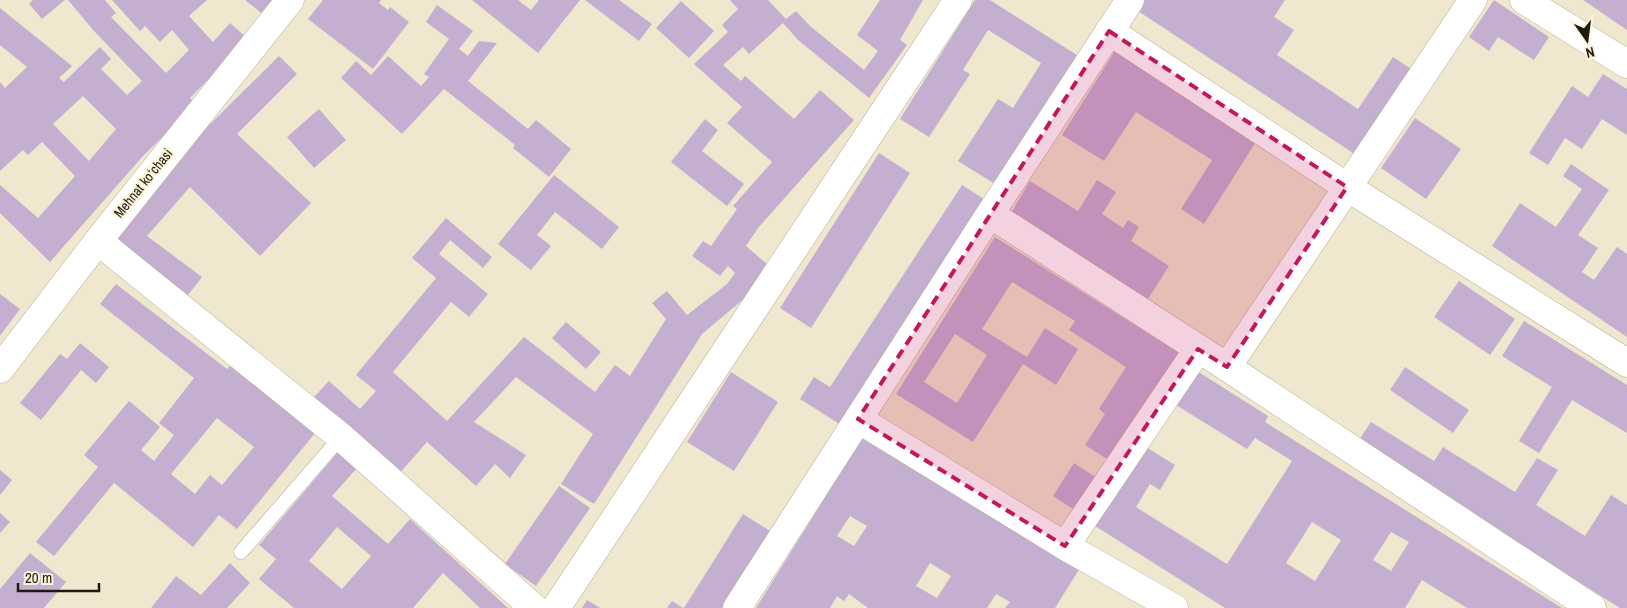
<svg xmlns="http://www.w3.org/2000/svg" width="1627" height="608" viewBox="0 0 1627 608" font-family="'Archivo Narrow',sans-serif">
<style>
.building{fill:#c4afd1;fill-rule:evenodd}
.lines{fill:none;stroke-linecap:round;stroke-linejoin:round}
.lane-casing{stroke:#b5ad94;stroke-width:15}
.street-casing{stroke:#b5ad94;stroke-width:29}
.lane{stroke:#fff;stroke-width:14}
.street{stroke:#fff;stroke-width:28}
.marked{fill:#c2185b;fill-opacity:0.2;stroke:#c2185b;stroke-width:4;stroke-dasharray:10 6;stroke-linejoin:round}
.labels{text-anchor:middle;stroke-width:5;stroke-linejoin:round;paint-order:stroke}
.street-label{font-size:14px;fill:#1d1a10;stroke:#fdf5db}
</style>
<rect width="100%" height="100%" fill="#f0e8ce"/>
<path class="building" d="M33,0h32l-23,19 -13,-15z
M68,0h37l11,13 -5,4 55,56 23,-23 -17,-20 -12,12 -15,-16 -5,5 -28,-31h95l-18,16 24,26 17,-19 18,16 -58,59 6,6 -53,52 -93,106 -50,-49v-28l38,33 37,-42 -33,-34 -14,13 -5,-5 -23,21v-89l5,6 22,-21 -27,-22v-37l72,58 -13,12 5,4 36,-35 11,12 -10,10 26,26 15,-14 -48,-50zM83,96l33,33 -27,32 -36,-37z
M245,0h33l-13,16z
M323,0h58l-2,3 9,7 2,-3 19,15 -36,47 -65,-50z
M472,0h46l13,10 8,-10h41l-42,53z
M585,0h34l33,24 -13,17z
M730,0h38l18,19 10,-8 14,15 54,44 14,-19 -21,-16 23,-35h43l-23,40 7,5 -38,53 -71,-58 -15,-17 -34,31 -6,-7 -20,18 18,16 4,-5 49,43 26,-29 34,30 -96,108 -12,18 30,26 -74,62 -108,170 -33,-20 32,-50 -77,-57 -42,45 52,33 -16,23 -15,-14 -19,22 -49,-44 -28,32 -85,-77 15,-16 31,28 16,-18 -20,-16 80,-97 -24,-20 34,-40 46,39 -9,11 -33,-28 -11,14 49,40 -19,23 -18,-15 -58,70 54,49 77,-84 71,55 20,-27 15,11 36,-57 -14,-16 15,-12 20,24 40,-31 8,-11 -7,-7 -8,10 -28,-20 11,-15 8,5 26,-37 -4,-3 39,-44 -45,-39 15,-16 -48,-43 34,-32 -6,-7 16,-16z
M975,0h15l87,55 -82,129 -37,-23 40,-62 15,9 28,-45 -53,-33 -25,40 7,4 -41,63 -29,-18z
M1145,0h140l-11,17 20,13 -17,25 81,54 35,-52 20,13 -57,85 -218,-144z
M1494,0l55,37 -15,23 -36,-23 -9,14 -20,-14z
M1583,0h44v30z
M681,1l33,30 -25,27 -33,-30z
M437,5l36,26 -14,18 9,7 11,-15 18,2 -29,38 60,48 8,-9 35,29 -22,28 -36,-29 2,-3 -71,-56 -42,45 -61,-56 15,-17 15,14 17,-19 33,30 8,-9 -5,-3 25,-35 -23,-17z
M1115,51l142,89 -53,84 -23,-15 31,-49 -76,-48 -32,49 -42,-26z
M279,56l18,18 -60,60 74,69 -51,53 -70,-69 -43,49 55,41 -14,18 -79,-59 79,-90z
M1603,74l24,15v46l-25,-16 -20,30 -17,-11 -17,27 -19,-12 43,-67 16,11z
M319,109l27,31 -32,28 -27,-31z
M1415,118l46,31 -35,50 -45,-31z
M705,119l13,11 -16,21 42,33 -17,22 -56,-44z
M879,153l31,20 -99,155 -31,-20z
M1571,164l38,26 -31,45 20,13 -16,24 12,8 23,-33 10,7v83l-135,-91 28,-43 36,24 26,-38 -19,-13z
M554,175l65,52 -17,22 -47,-37 -18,23 14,11 -20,24 -33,-26z
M1097,180l19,12 -14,22 21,14 5,-8 11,7 -8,14 38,25 -21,33 -140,-81 22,-37 48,30z
M962,185l25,16 -146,224 -41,-26 14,-22 16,10z
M995,237l189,119 -69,108 -30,-19 20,-31 -6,-5 27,-42 -57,-37 6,-9 -63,-39 -30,47 45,28 18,-29 33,21 -22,36 -33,-21 -50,78 -77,-48zM955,334l32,21 -30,48 -33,-21z
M1459,281l56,38 -25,36 -56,-38z
M116,284l111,85 3,-3 85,67 -78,96 -18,-14 -26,32 -79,-64 -60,73 -18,-14 62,-75 -14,-12 45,-54 31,26 -19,23 13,11 20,-26 -15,-12 35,-45 -94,-74zM217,418l37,29 -32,38 -12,-10 -15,19 -24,-20z
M0,294l20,15 -20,27z
M1524,321l103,64v48l-55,-33 -33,53 -20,-12 33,-54 -50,-31z
M566,322l35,30 -15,17 -34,-31z
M80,343l29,24 -13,16 -15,-13 -40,50 -21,-17 40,-49 7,5z
M1405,367l64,43 -16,23 -63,-43z
M1197,371l71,45 -3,6 297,186h-95l-45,-28 -17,28h-180l-130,-82 51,-79 29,18 -15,25 -10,-6 -14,23 91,57 65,-103 -37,-23 -8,11 -71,-44zM1312,522l29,18 -26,41 -29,-18zM1391,532l18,10 -18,29 -18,-11z
M731,372l47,30 -44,69 -47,-29z
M1371,422l63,39 9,-14 72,45 22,-34 21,12 -22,35 49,31 26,-41 16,10v103h-7l-263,-165z
M864,435l216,133 -25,40h-50l5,-6 -14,-8 -9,14h-119l-19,-14 -5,7 -7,-5 -7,12h-74zM850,516l17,10 -13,20 -17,-10zM930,563l21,13 -14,22 -21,-12z
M339,451l19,16 -26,29 56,48 22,-25 98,89h-28l-37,-35 -30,35h-119l-35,-29 17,-20 -17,-14zM337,527l34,29 -29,33 -33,-28z
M1074,463l26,17 -21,33 -26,-17z
M0,470l12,10 -12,15z
M559,486l31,22 -54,78 -31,-22z
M0,513l10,9 -10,11z
M743,514l27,17 -48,77h-38z
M30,553l36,29 -22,26h-44v-19z
M230,563l20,20 -23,25h-76l25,-32 25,19z
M587,600l13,8h-18z
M672,601l11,7h-16z"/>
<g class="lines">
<g class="lane-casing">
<path id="lane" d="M241,552l100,-115"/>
</g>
<g class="street-casing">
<path id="street" d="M1524,0l103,64
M1109,31l238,156 280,176
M990,214l237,153 365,241
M98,241l243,196 193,171
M1227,367l246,-367
M0,369l98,-128 192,-241
M858,419l207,127 133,-197
M1065,546l109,62
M556,608l402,-608
M737,608l253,-394 140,-214"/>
</g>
<use href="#lane" class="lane"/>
<use href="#street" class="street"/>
</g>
<path class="marked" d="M1109,31l238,156 -120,180 -29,-18 -133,197 -207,-127z"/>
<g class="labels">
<g class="street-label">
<text transform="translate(143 183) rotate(-51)" y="5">Mehnat koʻchasi</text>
</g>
</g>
<g transform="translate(1587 40) rotate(166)" stroke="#fdf5db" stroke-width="4" paint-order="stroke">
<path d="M0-4L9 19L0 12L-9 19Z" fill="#1d1a10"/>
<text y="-8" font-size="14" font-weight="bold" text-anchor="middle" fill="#1d1a10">N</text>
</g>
<path d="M18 583v8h81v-8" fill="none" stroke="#1d1a10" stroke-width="2.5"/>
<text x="25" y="583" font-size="15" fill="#1d1a10" stroke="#fdf5db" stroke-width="4" paint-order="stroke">20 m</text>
</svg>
